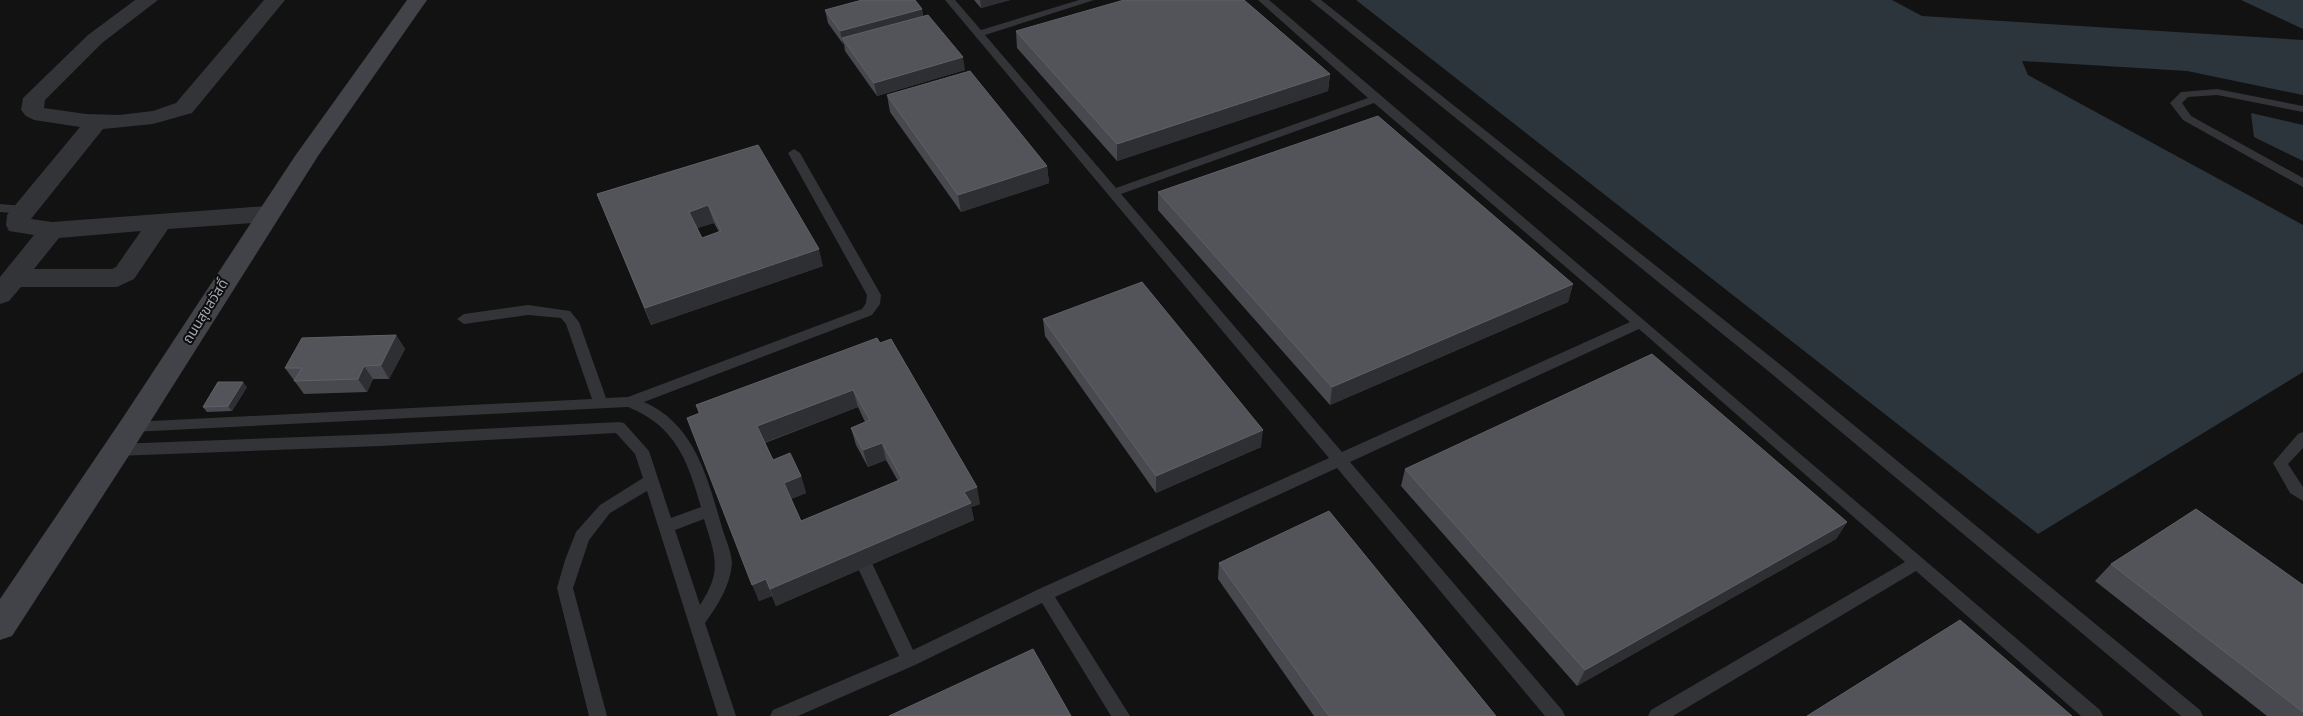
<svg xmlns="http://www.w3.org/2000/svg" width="2303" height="716" viewBox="0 0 2303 716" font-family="'Archivo Narrow','Noto Sans Thai',sans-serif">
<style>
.water{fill:#2c353b}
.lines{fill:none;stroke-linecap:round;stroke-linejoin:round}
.service{fill:#333438;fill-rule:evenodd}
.minor{fill:#333438;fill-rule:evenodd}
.secondary{fill:#424348;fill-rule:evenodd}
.wall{fill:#48494e;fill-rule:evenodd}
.shaded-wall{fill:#2e2f32}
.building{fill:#525459;stroke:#5f6167;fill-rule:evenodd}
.labels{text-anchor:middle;stroke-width:4;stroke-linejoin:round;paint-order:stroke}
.street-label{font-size:14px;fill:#a4aab3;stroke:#0d0d0e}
</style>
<rect width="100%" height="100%" fill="#121213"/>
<path class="water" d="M1356,0h536l30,16 381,24v55l-116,-24 -165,-10 6,14 275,150v147l-265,162z
M2241,0h62v29z
M2251,113l52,12v36l-49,-24z"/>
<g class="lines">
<path class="service" d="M945,0h10l26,30 98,-30h15l-109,35 131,153 252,-90 -110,-98h11l831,710 3,6h-22l-165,-145 -243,145h-25l3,-6 254,-148 -266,-233 -289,133 212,248 3,6h-20l-208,-248 -282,129 75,119h-19l-69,-113 -127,62 -117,51h-28l3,-6 126,-54 -42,-90 2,-5 6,-2 6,2 42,89 126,-61 290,-131zM1374,103l256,219 -288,130 -221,-258z
M1310,0h11l456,362 423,348 3,6h-22l-414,-346z
M2217,89l86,17v6l-86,-17 -29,2 -6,6 9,13 112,62v9l-120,-67 -13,-17 11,-11z
M794,149l6,4 81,142 -1,9 -8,11 -228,87c50,22 63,74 77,122 3,12 11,28 11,40 -2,22 -14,41 -27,59l31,93h-18l-71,-225 -37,22 -21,27 -16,48 34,128h-18l-32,-128 8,-28 11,-28 24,-27 43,-27 -8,-24 -19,-21 -235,13 -265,10 -5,-2 -2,-4 2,-4 5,-2 265,-10 238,-12 5,1 25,28 22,67 30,-11c-13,-45 -25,-81 -73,-100l-496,25 -5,-1 -2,-4 2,-4 5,-1 460,-23 -26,-75 -5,-6 -33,-3 -64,9 -7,-5 7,-5 64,-9 42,6 9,11 27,76 22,-1 234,-88 4,-6 1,-8 -79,-142zM704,519c11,37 19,51 -4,86l-25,-75z
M0,204l23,2 6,4 -6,4 -23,-2z
M2303,432v16l-15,16 15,23v14l-13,-8 -17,-30 25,-29z"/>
<path class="minor" d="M135,0h23l-56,43 -57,57 -1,8 42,6 33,1 34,-4 23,-8 88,-103h21l-93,113 -39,11 -50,5 -72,90 21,3 214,-16 9,2 3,6 -3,6 -9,2 -98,7 -34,50 -17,8h-96l-12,14 -9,3v-27l34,-42 -25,-4 -3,-6 1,-10 73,-88 -46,-7 -8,-4 -5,-6 2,-12 65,-63zM141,231l-25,36 -4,2h-78l25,-31z"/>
<path class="secondary" d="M407,0h20l-109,156 -190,301 -116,179 -12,4v-41l124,-183 171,-260z"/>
</g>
<path class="wall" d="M974,0h36l-29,8z
M922,9l1,7 42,54 -88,26 -32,-45 -1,-7h-1l-15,-21 -3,-13z
M1016,31l314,43 -2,17 -211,70 -100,-113z
M887,95l160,71 2,17 -88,29 -71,-100z
M758,145l65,121 -172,59 -54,-131zM714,223l5,9 -17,6 -5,-10z
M1158,192l415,92 -5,18 -238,103 -172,-195z
M1043,319l218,128 -105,46 -111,-157z
M396,335l9,14 -16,30h-16l-6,13 -63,2 -19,-26z
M880,343l100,161 -9,3 3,13 -198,86 -4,-10 -13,5 -63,-196zM858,407l7,15 -14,6 5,17 12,22 18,-7 12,21 -97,40 -10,-22 15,-6 -5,-17 -28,-16 -8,-17z
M247,387l-15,24 -25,1 -4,-5z
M1405,469l442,53 -11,17 -259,147 -176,-200z
M1219,563l277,153h-182l-96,-137z
M2111,564l192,21v131h-36l-172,-135z"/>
<path class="shaded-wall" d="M980,0h30l-29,8z
M922,9l2,13 -82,16 2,6h-1l-3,-13z
M963,57l2,13 -88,26 -3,-13z
M1330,74l-2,17 -211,70v-17z
M1047,166l2,17 -88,29 -3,-17z
M708,205l6,18 -19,6 -6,-17z
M819,249l4,17 -172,59 -6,-17z
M1573,284l-5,18 -238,103 2,-18z
M396,335l9,14 -16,30 -8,-14z
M364,366l9,13 -6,13 -9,-13z
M243,382l4,5 -15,24 -4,-5z
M853,390l5,17 -95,36 -6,-17z
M1263,430l-2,17 -105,46v-17z
M882,443l4,17 -18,7 -5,-17z
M801,476l5,17 -17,7 -5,-17z
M977,487l3,17 -9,3 3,13 -198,86 -6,-17 194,-97z
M1847,522l-11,17 -259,147 8,-16z
M766,579l6,17 -13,5 -7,-16z"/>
<path class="building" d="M862,0h53l7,9 -82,22 -15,-21z
M1124,0h120l86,74 -213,70 -101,-113z
M928,15l35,42 -89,26 -32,-45z
M970,71l77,95 -89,29 -71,-100z
M1378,116l195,168 -241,103 -174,-195z
M758,145l61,104 -174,59 -48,-114zM708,205l13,26 -19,7 -13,-26z
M1142,282l121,148 -107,46 -113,-157z
M396,335l-15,30 -17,1 -6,13 -64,2 8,-13h-17l17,-30z
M877,338l3,5 11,-4 86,148 -13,5 7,11 -201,86 -4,-10 -14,6 -65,-167 13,-5 -4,-8zM853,390l17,30 -19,8 12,22 19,-7 20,36 -101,42 -17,-38 17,-7 -11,-23 -17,7 -16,-34z
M1652,354l195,168 -262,148 -180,-201z
M218,382h25l-15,24 -25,1z
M2196,509l107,76v127l-192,-148z
M1329,511l167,205h-167l-110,-153z
M1960,620l112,96h-265z
M1033,649l38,67h-182z"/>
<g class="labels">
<g class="street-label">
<text transform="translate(205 311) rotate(-58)" y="5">ถนนสุขสวัสดิ์</text>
</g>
</g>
</svg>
